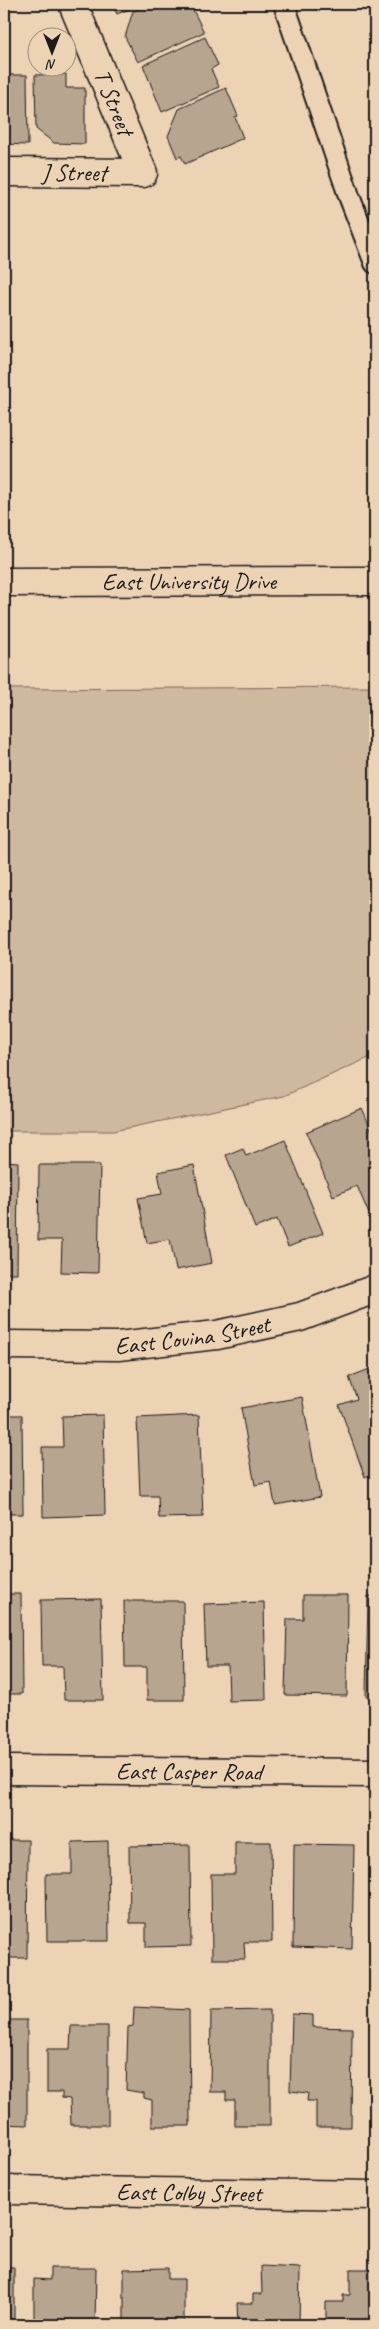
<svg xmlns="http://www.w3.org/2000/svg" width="379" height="2329" viewBox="0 0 379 2329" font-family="Caveat,sans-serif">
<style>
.green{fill:#ceb89e;stroke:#756a5d}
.building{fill:#b8a58f;stroke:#1c1c1c}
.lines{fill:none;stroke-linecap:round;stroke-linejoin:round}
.lane-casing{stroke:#1c1c1c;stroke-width:24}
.street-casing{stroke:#1c1c1c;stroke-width:31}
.secondary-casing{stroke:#1c1c1c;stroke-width:31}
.lane{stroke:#ecd3b4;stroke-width:20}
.street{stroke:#ecd3b4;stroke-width:28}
.secondary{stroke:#ecd3b4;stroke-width:28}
.labels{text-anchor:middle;stroke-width:4.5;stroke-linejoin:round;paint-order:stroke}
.street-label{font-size:24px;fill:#1c1c1c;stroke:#ecd3b4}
</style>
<rect width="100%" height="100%" fill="#ecd3b4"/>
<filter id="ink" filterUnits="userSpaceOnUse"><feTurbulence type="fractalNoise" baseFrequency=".02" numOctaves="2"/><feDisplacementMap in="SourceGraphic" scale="10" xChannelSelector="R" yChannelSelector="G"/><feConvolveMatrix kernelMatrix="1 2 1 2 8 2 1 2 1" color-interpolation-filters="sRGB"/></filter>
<g filter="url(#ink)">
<path class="green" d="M375,687v368l-91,41 -171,35h-109v-442z"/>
<path class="building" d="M112,4h29l-24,10z
M150,4h40l14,28 -66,30 -13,-25 8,-26z
M205,37l13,28 -7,4 8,18 -57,25 -19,-47z
M66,74v14h19v56l-31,-1 -18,-14 -1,-54z
M4,75h23l1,70 -24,-1z
M226,88l12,28 -3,1 8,21 -58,26 -4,-8 -4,2 -9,-22 11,-27z
M362,1108l13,30v73l-6,3 -12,-28 -24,10 -27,-64z
M285,1140l38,93 -35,14 -11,-28 -22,9 -29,-73 17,-7 3,8z
M4,1161l14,1 -1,111h-13z
M39,1165h61l-2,108 -37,-1 1,-32h-24z
M194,1165l18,98 -36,7 -6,-31 -23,4 -9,-45 24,-4 -4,-22z
M375,1367v106l-10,4 -26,-72 18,-6 -8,-22z
M302,1397l18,100 -45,8 -4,-23 -16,3 -14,-77z
M4,1415h18l1,99h-19z
M103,1415l2,100 -62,2 -1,-70h21l-1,-31z
M199,1415l4,102 -44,1 -1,-22h-18l-3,-78z
M4,1594h17l1,100h-18z
M303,1595h45l-1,101 -62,-1 2,-76h16z
M368,1596h7v101h-9z
M101,1599l2,101h-39l-1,-34h-21l-1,-66z
M124,1601h59l1,99h-37v-33h-22z
M264,1602l2,98 -37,1 -1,-35h-22l-2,-62z
M4,1840h24l-1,118h-23z
M108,1841l1,100h-62l-1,-67h26v-32z
M235,1842h36l1,100h-28l1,17h-33l-1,-85h24z
M294,1844l60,1 -2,104 -59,-2z
M190,1845l1,101 -45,1v-24h-16l-1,-77z
M373,1876h2v55h-3z
M134,2007l55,3 1,116h-38v-26l-8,-2v-5l-18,-3 2,-63 5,-1z
M270,2010v116h-35v-26h-9v-8h-16l1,-81z
M292,2014l21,1v12l39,1 -1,99h-35v-26h-9l1,-8 -18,-2z
M4,2020h23v105l-23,-1z
M71,2026h37v99h-37l-1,-26 -8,-1v-6h-15v-43h23z
M374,2027h1v65h-2z
M261,2266l39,2 -1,57h-61l-1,-22h16v-9h9z
M4,2267h10v58h-10z
M50,2268h46l-1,57h-61v-46l16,1z
M168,2268v11h16v46h-60v-56z
M350,2269h25v56h-49v-23h17v-7h7z"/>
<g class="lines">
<g class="lane-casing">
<path id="lane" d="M284,4l65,192 26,67"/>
</g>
<g class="street-casing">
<g id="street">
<path id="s1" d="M4,172l139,1 -70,-169"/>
<path id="s2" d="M4,1345l114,1 99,-11 83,-18 75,-28"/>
<path id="s3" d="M4,1770l371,3"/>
<path id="s4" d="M4,2190l371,5"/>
</g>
</g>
<g class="secondary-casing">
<g id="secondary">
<path id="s5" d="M4,582l371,-1"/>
</g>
</g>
<use href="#lane" class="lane"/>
<use href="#street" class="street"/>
<use href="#secondary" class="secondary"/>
</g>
</g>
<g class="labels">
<g class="street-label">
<text transform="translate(114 102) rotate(68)" y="8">T Street</text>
<text dy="8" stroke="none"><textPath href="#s1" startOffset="70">J Street</textPath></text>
<text dy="8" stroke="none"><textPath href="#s5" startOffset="185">East University Drive</textPath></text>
<text dy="8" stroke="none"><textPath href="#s2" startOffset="189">East Covina Street</textPath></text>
<text dy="8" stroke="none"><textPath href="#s3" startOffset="185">East Casper Road</textPath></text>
<text dy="8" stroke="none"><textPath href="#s4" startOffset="185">East Colby Street</textPath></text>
</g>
</g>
<rect width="379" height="2329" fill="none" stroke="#ecd3b4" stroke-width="20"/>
<rect x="10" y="10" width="359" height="2309" fill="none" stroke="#1c1c1c" stroke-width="2" filter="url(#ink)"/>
<g transform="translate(52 52) rotate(180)"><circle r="24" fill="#ecd3b4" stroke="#998a77"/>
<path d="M0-4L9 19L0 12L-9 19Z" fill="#1c1c1c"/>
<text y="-8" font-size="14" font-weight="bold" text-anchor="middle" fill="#1c1c1c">N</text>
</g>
</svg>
